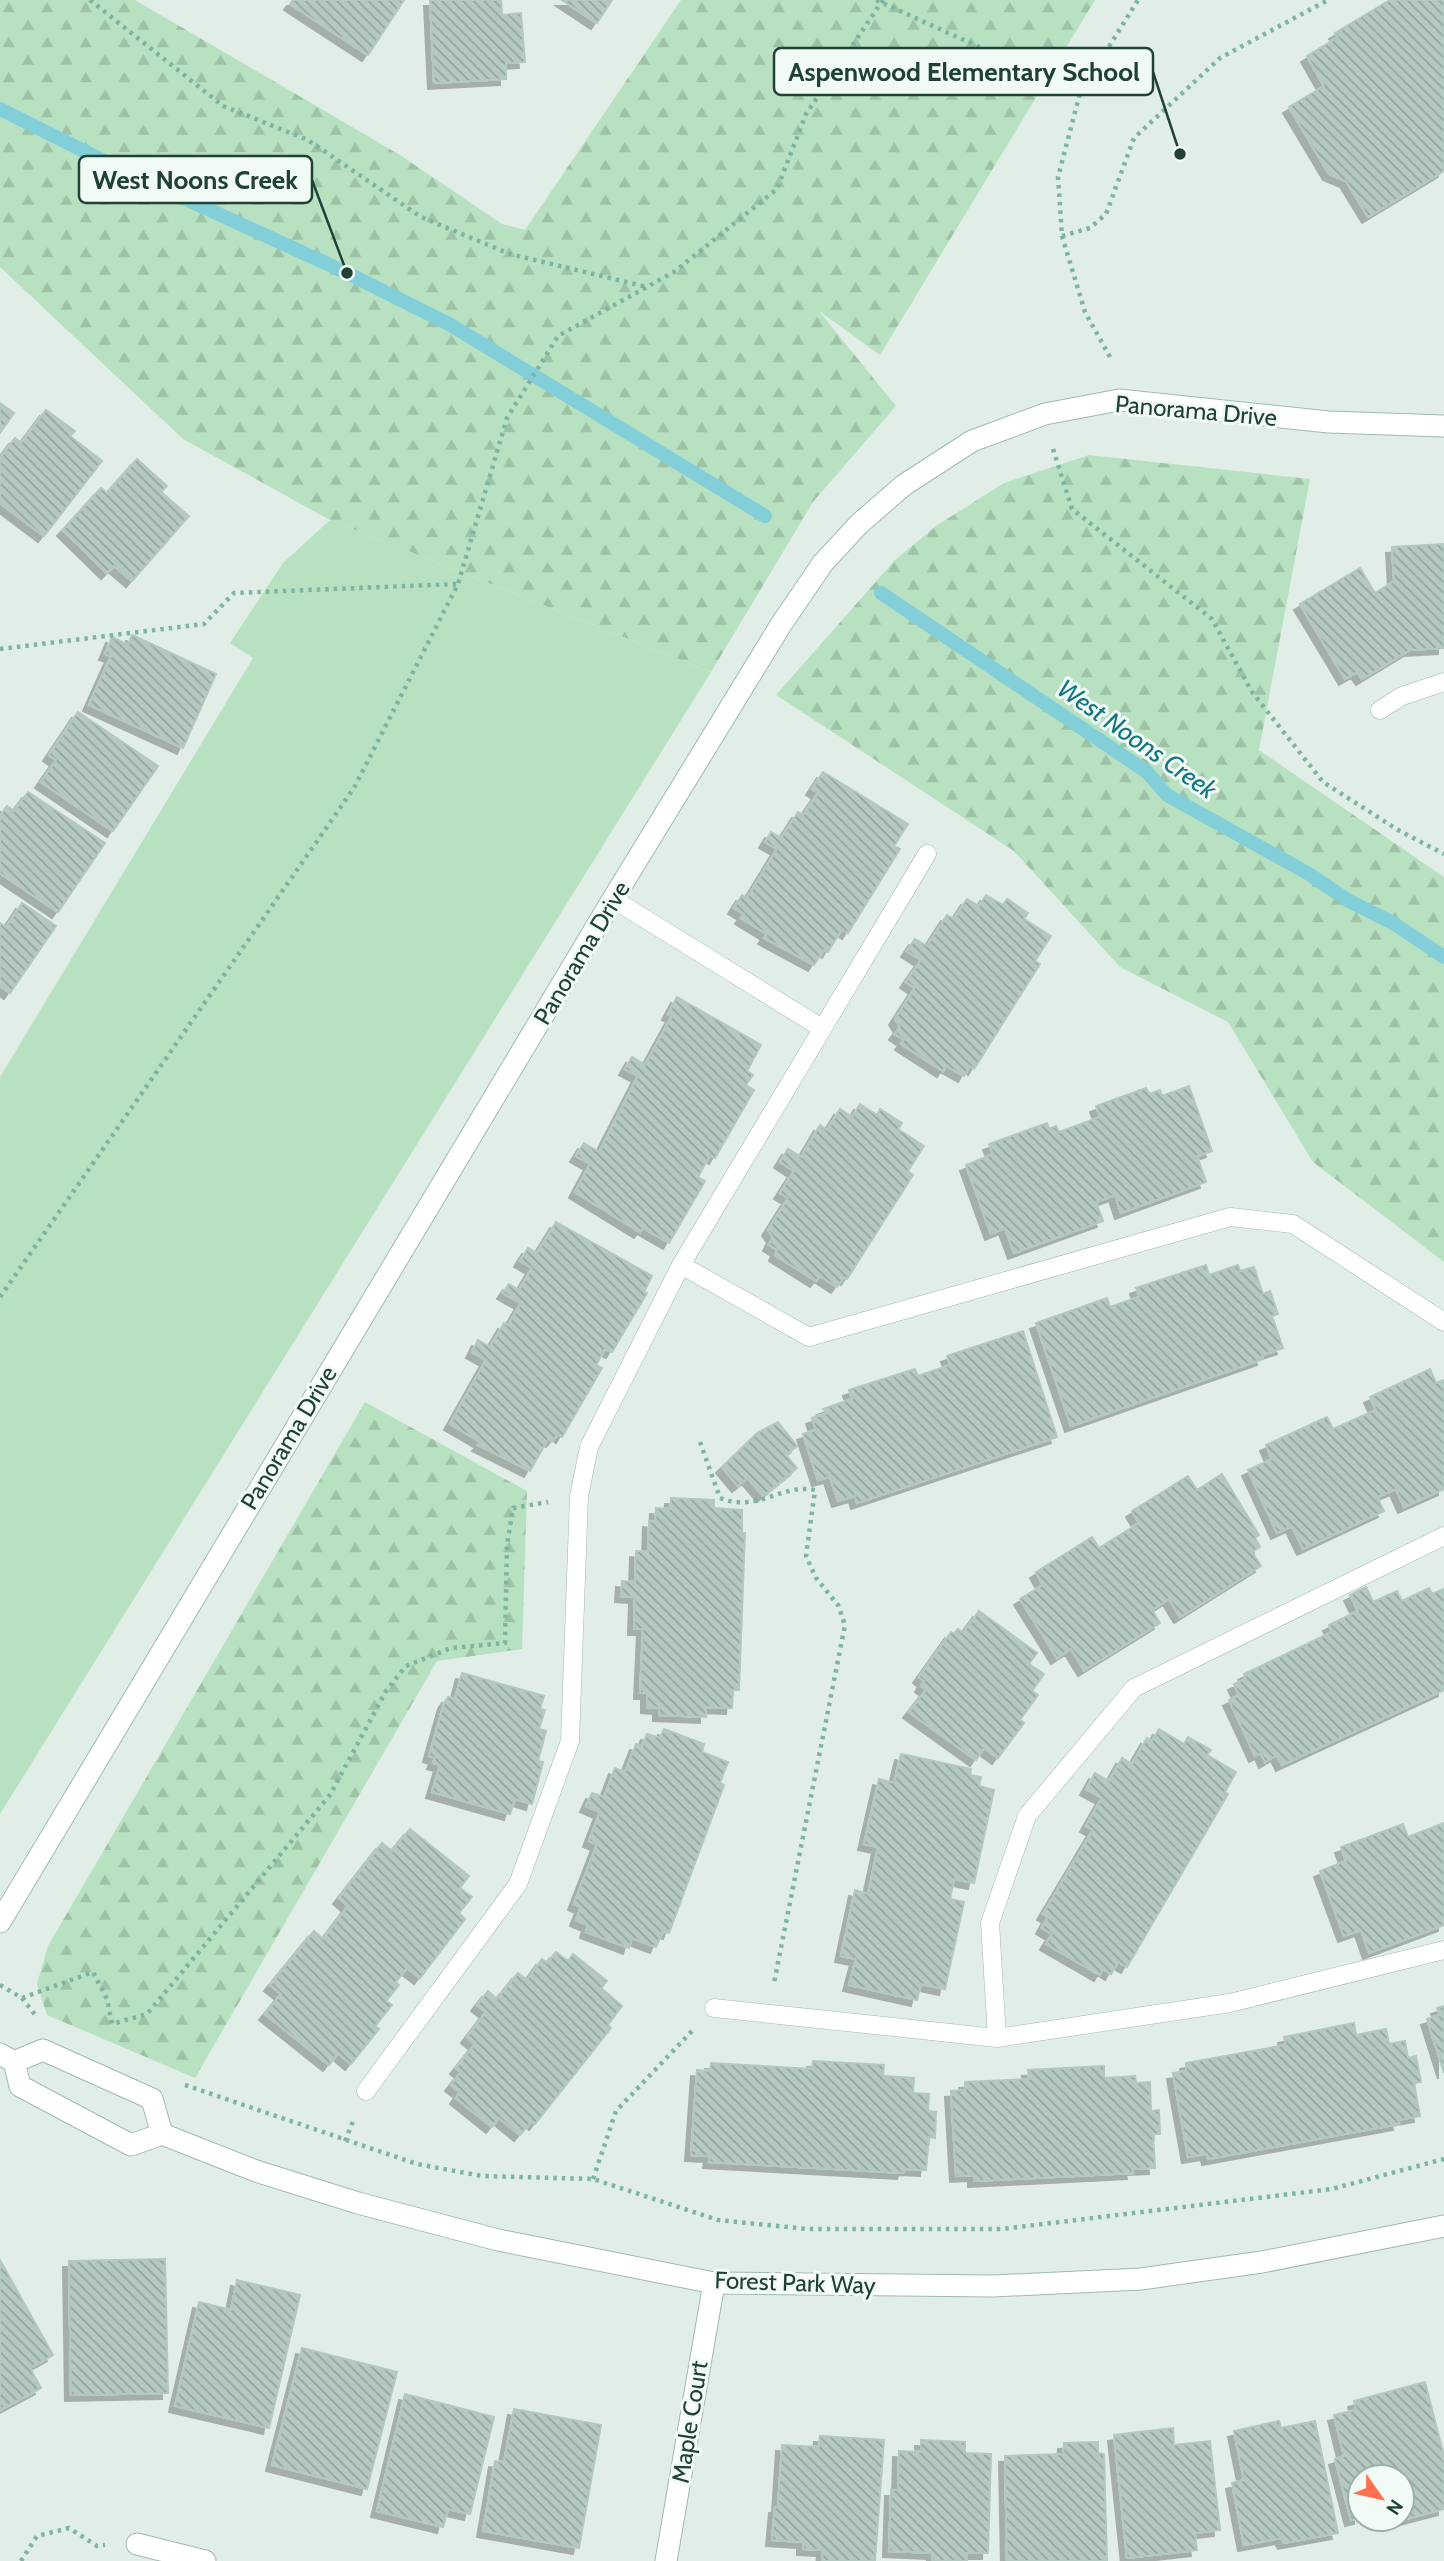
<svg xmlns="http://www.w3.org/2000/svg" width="1444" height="2561" viewBox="0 0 1444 2561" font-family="Cabin,sans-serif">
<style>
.forest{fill:url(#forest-firs)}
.park{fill:#b8e1c1}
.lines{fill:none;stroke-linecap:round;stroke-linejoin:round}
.stream{stroke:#83cfd9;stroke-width:14}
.building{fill:url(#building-back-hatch);stroke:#b3c8be;stroke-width:2;filter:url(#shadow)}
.lane-casing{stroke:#a3b7af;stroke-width:19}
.street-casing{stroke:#a3b7af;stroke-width:23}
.secondary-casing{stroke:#9ebbaf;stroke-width:23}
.path{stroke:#7eb5a1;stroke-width:4.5;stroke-dasharray:3.5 5;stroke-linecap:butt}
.lane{stroke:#fff;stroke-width:18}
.street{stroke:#fff;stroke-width:21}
.secondary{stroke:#fff;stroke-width:21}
.labels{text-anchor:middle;stroke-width:6;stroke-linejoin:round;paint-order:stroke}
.street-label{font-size:24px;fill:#1f4136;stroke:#f2faf6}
.water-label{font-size:26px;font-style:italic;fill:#127684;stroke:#f2faf6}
.leader{fill:none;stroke:#1f4136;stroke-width:2.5}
.callout-dot{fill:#1f4136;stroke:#f2faf6;stroke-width:2.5}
.callout{fill:#f2faf6;stroke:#1f4136;stroke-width:2.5}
.callout-label{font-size:26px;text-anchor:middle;font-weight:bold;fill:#1f4136}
</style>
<defs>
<pattern id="forest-firs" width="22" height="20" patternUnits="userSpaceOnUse" patternTransform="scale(1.75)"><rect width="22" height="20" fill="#b8e1c1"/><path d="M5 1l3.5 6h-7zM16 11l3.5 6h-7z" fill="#9ec2a6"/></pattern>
<pattern id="building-back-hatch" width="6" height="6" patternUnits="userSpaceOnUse" patternTransform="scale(1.75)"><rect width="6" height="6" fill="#b6c9c0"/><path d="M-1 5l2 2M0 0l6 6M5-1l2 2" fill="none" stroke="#93a59d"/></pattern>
<filter id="shadow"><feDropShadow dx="-6" dy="6" stdDeviation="0" flood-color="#0004"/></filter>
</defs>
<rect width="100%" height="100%" fill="#e1eee8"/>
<path class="forest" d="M0,0h135l265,155 102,69 23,6 156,-230h414l-215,355 -61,-44 77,95 -83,96 -102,170 -381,-152 -147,-81 -183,-172z
M1089,455l221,24 -51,271 185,127v385l-131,-100 -85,-140 -108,-55 -106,-116 -238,-156 119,-135 41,-34 68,-43z
M365,1402l162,89 -5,158 -85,12 -242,417 -148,-63 -10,-31 11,-38z"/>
<path class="park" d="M330,520l381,152 -711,1142v-737l253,-419 -23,-15 53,-80z"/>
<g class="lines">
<path class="stream" d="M0,109l116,58 231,106 102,51 316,192
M881,593l266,179 20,23 142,79 40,27 44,22 51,34"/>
</g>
<path class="building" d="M293,0h111l-36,55 -78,-51z
M430,0h71l1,15 19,-2 4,49 -19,1v16l-72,4z
M562,0h50l-15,23z
M1390,0h54v171l-76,46 -22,-36 -17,-7 -40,-67 35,-21 -17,-30 31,-19 -3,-4z
M0,403l14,10 -14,20z
M46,410l29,21 -5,5 32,25 -58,75 -44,-33v-45l15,-20 6,5z
M137,459l30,27 -6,6 28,24 -57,65 -18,-15 -7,7 -44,-43 38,-42 6,5z
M1444,544v104l-34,2 -48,29 -5,-7 -12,7 -45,-75 60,-36 15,25 19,-12 -2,-34z
M132,635l84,39 -33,74 -94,-43 22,-49 -6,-2 7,-17 16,8z
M78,712l80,54 -45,65 -72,-49 15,-22 -7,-5z
M823,772l85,52 -14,22 6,3 -52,84 -6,-4 -14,23 -4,-2 -10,15 -50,-27 3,-4 -26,-16 3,-4 -10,-6 8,-13 5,3 30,-49 -12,-7 6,-10 10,6 17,-26 5,3 15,-22 -6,-4z
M28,792l77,51 -47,69 -58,-39v-57l7,-10 7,5z
M986,895l17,10 4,-6 21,14 -4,6 27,17 -16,25 5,3 -66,105 -4,-3 -6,10 -18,-10 -3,5 -42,-27 3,-4 -9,-6 5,-7 -5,-8 20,-31 -9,-6 15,-22 -14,-9 8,-12 12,7 20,-31 7,4 13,-20 12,7z
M22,903l34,23 -46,67 -10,-7v-63l6,4z
M677,997l84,48 -14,26 6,4 -7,10 8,5 -39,68 -5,-3 -12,22 7,4 -36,62 -26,-15 -3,4 -65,-40 15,-28 -14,-8 8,-13 15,9 39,-76 -13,-7 7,-12 13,8 27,-49 -4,-2z
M1189,1086l23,65 -15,5 9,26 -85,31 -6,-18 -19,7 7,19 -89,32 -9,-25 -14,6 -25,-69 27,-11 -4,-10 58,-21 2,6 7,-3 3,6 41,-15 -4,-11 50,-18 3,6 11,-4 2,6z
M860,1104l17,11 3,-6 22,14 -4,6 26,17 -16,25 5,4 -66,104 -3,-2 -7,10 -17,-11 -4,5 -41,-26 2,-5 -8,-5 4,-8 -5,-7 20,-32 -8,-5 14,-22 -14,-9 8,-13 13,8 19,-32 7,5 13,-21 12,8z
M556,1222l96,54 -8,16 3,1 -35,59 -7,-3 -9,16 6,3 -40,69 -4,-3 -6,7 -4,-2 -18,32 -52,-26 3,-3 -31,-18 36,-64 -14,-8 6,-12 12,7 14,-24 4,2 13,-22 -18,-10 6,-9 10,6 13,-22 -12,-7 8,-13 9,5z
M1206,1265l3,10 29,-10 2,6 14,-4 9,27 7,-3 8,23 -6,2 11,32 -21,7 1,4 -192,67 -35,-103 71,-25 3,9 29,-10 -3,-9z
M1023,1331l34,106 -200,66 -2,-7 -17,5 -8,-24 -12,3 -15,-46 13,-4 -4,-12 15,-5 -4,-4 29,-10 -3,-9 66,-21 3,7 32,-11 -3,-9z
M1430,1369l6,14 8,-3v109l-40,18 -8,-18 -19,8 7,14 -81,38 -11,-23 -15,7 -29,-63 24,-11 -6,-14 61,-28 6,12 43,-19 -6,-13z
M778,1422l19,24 -11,9 11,13 -34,28 -15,-18 -10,8 -16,-19 35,-34z
M1222,1474l37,61 -4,3 5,9 -8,5 9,14 -81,51 -11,-18 -17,11 8,13 -76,47 -13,-21 -14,9 -37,-59 23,-14 -7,-13 56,-35 7,11 40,-25 -7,-12 56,-35 9,14z
M671,1498l43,2v8l28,2v23h3l-6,157h-6l-1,18 -26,-1v10l-47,-2v-7l-12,-1v-14h-7l3,-64h-9l1,-32 -14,-1 1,-15 13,1 1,-31 12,1 1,-31 6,1 1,-14 14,1z
M1366,1587l7,15 24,-11 5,10 27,-13 3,6 12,-5v101l-162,75 -5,-10 -12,7 -4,-9 -6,3 -26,-56 10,-5 -5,-11 12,-5 -2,-5 88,-42 -3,-7 29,-14 -8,-16z
M979,1611l58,42 -8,11 15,10 -12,17 6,4 -18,25 4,3 -26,35 -14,-10 -8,12 -67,-48 17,-22 -5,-4 3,-5 -5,-4 32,-45 3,2 4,-5 5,4z
M462,1673l82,23 -4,13 5,1 -6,19 7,2 -8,30 5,1 -11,42 -17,-5 -5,15 -78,-22 8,-27 -7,-2 2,-5 -6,-2 15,-53 4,-6 7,2z
M664,1729l40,15 -2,8 26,10 -8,21 4,2 -55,148 -6,-2 -7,16 -24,-9 -3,10 -43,-16 2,-7 -12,-5 5,-13 -7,-3 23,-60 -8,-3 11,-29 -14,-6 6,-13 12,4 11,-29 10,4 11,-28 6,2 5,-12 13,4z
M1159,1729l25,15 4,-7 23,13 -4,5 29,17 -11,20 3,2 -101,173 -9,-5 -7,12 -8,-5 -3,6 -54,-31 6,-10 -10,-6 6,-11 -5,-3 50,-84 -7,-4 16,-28 -16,-9 9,-16 14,8 13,-23 10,6 15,-26 5,3z
M901,1754l70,15 -1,6 11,2 -2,9 15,4 -20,93 -20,-4 -4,20 14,3 -19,87 -24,-5 -4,16 -68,-15 7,-26 -15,-3 14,-66 13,4 10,-47 -14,-3 15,-65 15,4z
M1444,1823v102l-75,28 -8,-23 -17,6 -24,-65 26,-10 -5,-14 62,-23 5,13z
M410,1829l59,47 -9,12 12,9 -13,16 6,6 -45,59 -13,-10 -11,14 3,3 -13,16 6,4 -17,21 4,3 -28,35 -13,-11 -9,12 -64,-51 16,-20 -11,-9 44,-54 9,8 25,-33 -9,-8 43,-55 10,8z
M556,1952l12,9 5,-7 34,27 -6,7 21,18 -14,19 3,3 -76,96 -3,-3 -12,14 -21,-17 -7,9 -36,-29 4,-6 -9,-7 10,-13 -5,-4 19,-24 -8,-7 19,-25 -9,-7 11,-14 9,8 21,-26 9,7 15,-21 5,4z
M1444,2006v67l-17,-54 13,-4 -3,-7z
M1354,2023l2,12 30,-6 3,15 16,-3 3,17 8,-2 5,26 -7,1 6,33 -22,4 1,4 -191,35 -1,-5 -19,3 -15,-84 13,-2v-8l100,-18 -2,-8z
M813,2061l71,4 -1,11 31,2 -1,15 16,1 -1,17 8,1 -1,26 -6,-1 -3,33 -22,-1 -1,4 -194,-11 1,-6 -19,-1 6,-85 13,1 1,-8 101,6z
M1104,2066v12l31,-2 1,7 14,-1 1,29 8,-1 1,24h-7l2,34 -23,1 1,4 -159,8v-6l-18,1 -5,-85 14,-1v-8l64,-3 -1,-9z
M165,2259l3,134 -97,2 -2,-134z
M0,2260l53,95 -23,13 11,20 -41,22z
M237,2280l63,15 -31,133 -94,-22 24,-104 32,8z
M302,2348l95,24 -30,117 -95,-24z
M1425,2382l19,74v53l-53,14v-4h11v-42h-42v41l-9,2 -16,-61 9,-3 -10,-41 22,-5 -2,-9z
M405,2394l89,23 -24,97 -22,-5 -5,18 -66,-16z
M514,2409l87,16 -22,123 -96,-17 12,-70 9,1z
M1279,2421l2,7 34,-7 23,112 -54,10 -3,-5 -37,7 -12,-62 12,-3 -10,-49z
M1173,2428l1,17 36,-4 10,89 -25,3 2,17 -70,8 -13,-123z
M820,2436l64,4 -9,121h-53l1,-11 -20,-1v-7l-31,-2 3,-33h3l4,-62 37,2z
M921,2440l44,2v11l26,1 -3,99h-21v8h-35l1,-8 -44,-2 2,-61h7l1,-39 22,1z
M1098,2442v11l6,1 3,107h-100l-2,-105 58,-2 1,-11z"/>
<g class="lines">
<g class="lane-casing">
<path id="lane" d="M1380,710l22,-14 42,-14
M613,899l207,128
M681,1265l128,72 421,-120 63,7 151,98
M714,2008l283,30 233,-35 214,-53
M997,2038l-7,-115 37,-107 107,-128 310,-152
M366,2091l152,-207 52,-143 9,-245 10,-49 92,-182 246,-411"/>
</g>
<g class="street-casing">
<path id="street" d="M137,2544l68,17
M666,2561l48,-278"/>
</g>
<g class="secondary-casing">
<path id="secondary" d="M0,1922l613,-1023 169,-276 41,-60 36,-39 45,-39 68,-44 73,-27 74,-14 210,22 115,4
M0,2054l14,8 6,24 111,59 31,-11 94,37 102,32 140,37 216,43 279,3 148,-7 121,-17 182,-36
M14,2062l29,-12 109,49 10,35"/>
</g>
<path class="path" d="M90,0l133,106 85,34 113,77 89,37 137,33
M876,0l204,93
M1062,236l28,-8 16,-14 28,-76 86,-80 108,-58
M1110,357l-25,-45 -23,-76 -4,-59 22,-84 58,-93
M1053,449l19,60 140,110 40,73 71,90 75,48 46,24
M0,649l204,-25 30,-31 223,-9
M0,1297l354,-509 104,-204 49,-166 51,-82 116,-64 103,-83 29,-75 77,-114
M700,1442l20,56c38,15 62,-15 95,-8l-9,66 10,22 22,27 7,20 -71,358
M0,1985l22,13 14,18
M22,1998l71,-26 14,27 5,25 35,-10 183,-219 56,-104 20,-25 45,-18 54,-5 2,-98 6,-37 35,-6
M185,2085l232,79 65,12 111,3 125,41 89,9h195l330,-40 112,-30
M345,2141l9,-22
M593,2179l23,-68 76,-80
M21,2561l16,-25 32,-8 28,18 8,-1"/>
<use href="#lane" class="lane"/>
<use href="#street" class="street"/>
<use href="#secondary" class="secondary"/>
</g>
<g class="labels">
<g class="street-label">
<text transform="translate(1196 411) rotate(5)" y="8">Panorama Drive</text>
<text transform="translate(582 953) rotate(-59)" y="8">Panorama Drive</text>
<text transform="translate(289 1438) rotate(-59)" y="8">Panorama Drive</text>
<text transform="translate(795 2283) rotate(2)" y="8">Forest Park Way</text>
<text transform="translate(690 2422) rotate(-81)" y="8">Maple Court</text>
</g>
<g class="water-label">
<text transform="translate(1137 739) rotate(35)" y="9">West Noons Creek</text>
</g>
</g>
<path class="leader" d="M1180 154L1153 72M347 273L312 180"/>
<g class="callout-dot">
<circle cx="1180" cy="154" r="7"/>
<circle cx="347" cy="273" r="7"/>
</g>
<g class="callout">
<rect x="774" y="48" width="379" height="47" rx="7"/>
<rect x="79" y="156" width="233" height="47" rx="7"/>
</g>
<g class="callout-label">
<text x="964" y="81">Aspenwood Elementary School</text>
<text x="195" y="189">West Noons Creek</text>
</g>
<g transform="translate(1381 2498) rotate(124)"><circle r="33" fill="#f2faf6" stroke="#9eb0a9" stroke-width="2"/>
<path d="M0-5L12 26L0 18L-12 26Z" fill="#ff714e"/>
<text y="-10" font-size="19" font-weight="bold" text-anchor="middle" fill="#1f4136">N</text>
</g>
</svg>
